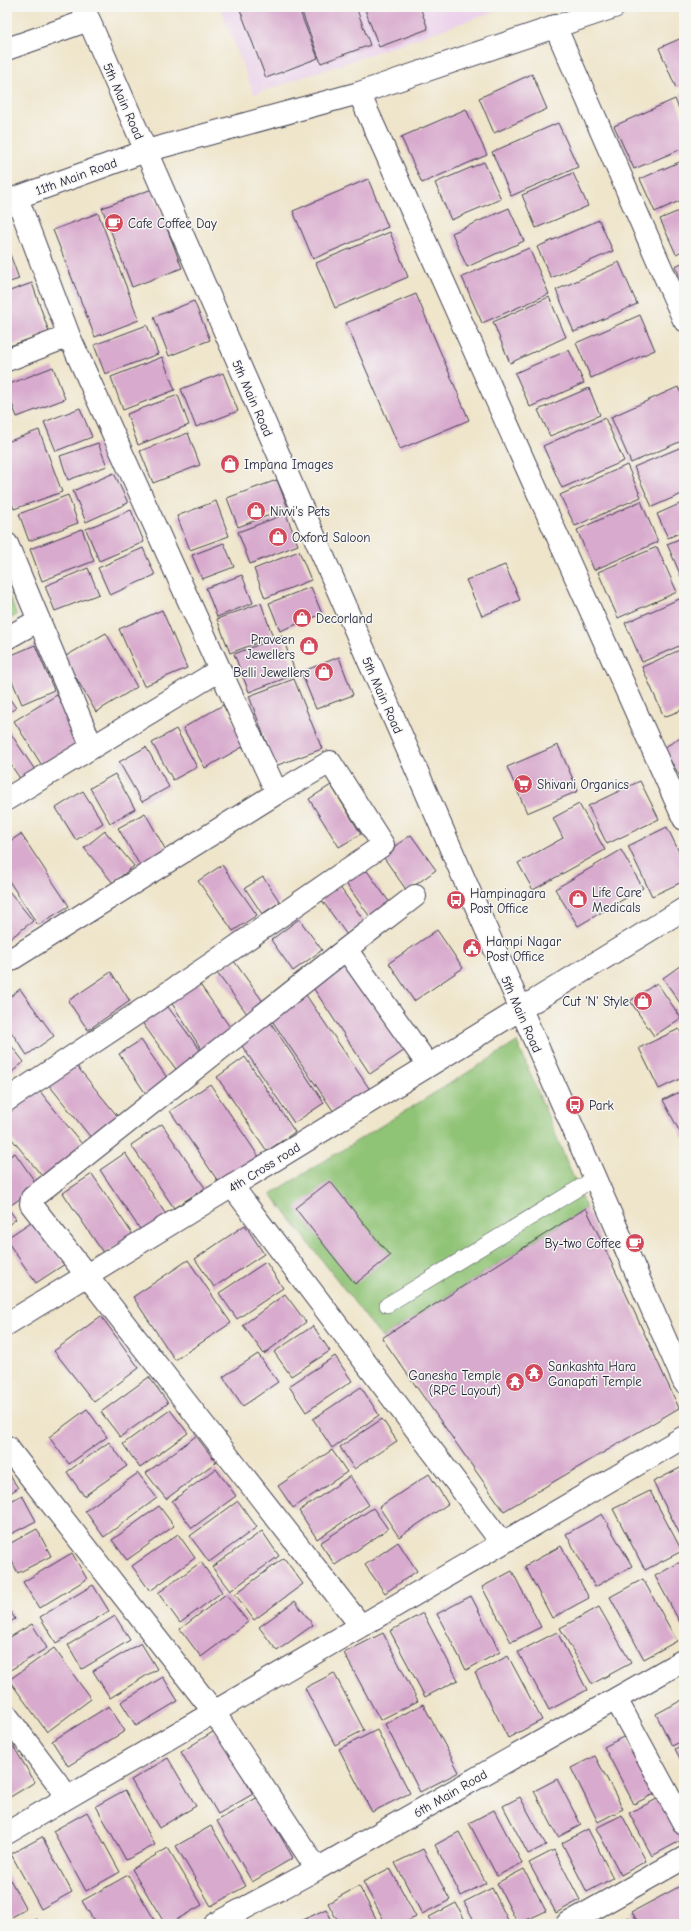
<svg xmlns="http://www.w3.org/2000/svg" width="691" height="1931" viewBox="0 0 691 1931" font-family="'Comic Neue',sans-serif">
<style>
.built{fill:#ebd1eb}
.green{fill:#8fc374;stroke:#587258}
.building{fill:#d8aacd}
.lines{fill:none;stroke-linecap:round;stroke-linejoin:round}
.lane-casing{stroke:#413f51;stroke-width:16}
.street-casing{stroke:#413f51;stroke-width:24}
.secondary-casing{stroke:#413f51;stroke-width:24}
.lane{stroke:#fff;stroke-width:15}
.street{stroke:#fff;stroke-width:22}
.secondary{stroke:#fff;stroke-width:22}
.labels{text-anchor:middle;stroke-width:3;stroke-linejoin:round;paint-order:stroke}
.street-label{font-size:13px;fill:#22223b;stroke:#f6f6f2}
.poi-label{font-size:13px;fill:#22223b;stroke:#f6f6f2;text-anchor:start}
</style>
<rect width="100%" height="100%" fill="#f6f6f2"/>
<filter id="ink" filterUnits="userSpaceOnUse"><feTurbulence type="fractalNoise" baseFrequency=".025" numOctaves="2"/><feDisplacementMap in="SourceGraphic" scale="8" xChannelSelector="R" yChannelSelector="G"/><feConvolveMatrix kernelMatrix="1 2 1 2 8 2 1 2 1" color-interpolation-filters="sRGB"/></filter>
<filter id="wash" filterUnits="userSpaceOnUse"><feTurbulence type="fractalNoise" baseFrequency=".012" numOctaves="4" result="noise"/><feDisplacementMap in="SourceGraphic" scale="16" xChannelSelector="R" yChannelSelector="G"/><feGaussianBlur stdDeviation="0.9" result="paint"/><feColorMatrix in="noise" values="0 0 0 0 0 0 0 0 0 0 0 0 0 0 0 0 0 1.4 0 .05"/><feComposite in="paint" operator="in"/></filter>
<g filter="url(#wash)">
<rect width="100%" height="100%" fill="#efe5cb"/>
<path class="built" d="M220,7h288l-254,87z"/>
<path class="green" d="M7,592l10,23 -10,5z
M517,1042l69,166 -204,130 -111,-144z"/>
<g id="blocks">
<path class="building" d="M239,7h59l20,51 -52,20z
M300,7h56l14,38 -49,18z
M364,7h56l8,22 -49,18z
M684,37v48l-8,3 -17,-40z
M532,74l15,35 -53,24 -15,-35z
M684,92v11l-4,-9z
M675,99l9,21v28l-50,21 -20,-43z
M466,109l21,46 -65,28 -21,-46z
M558,123l20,44 -67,29 -19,-44z
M684,160v39l-29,13 -15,-33z
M484,162l17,37 -50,21 -16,-37z
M573,173l15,33 -52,22 -14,-33z
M368,179l20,48 -75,32 -20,-48z
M152,189l30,79 -50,19 -30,-79z
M509,208l15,33 -57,26 -15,-34z
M684,209v41l-8,4 -16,-35z
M98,213l41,107 -44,17 -42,-107z
M599,220l14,31 -62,27 -14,-31z
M390,232l18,45 -73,31 -19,-45z
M7,246l12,33 -12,4z
M529,248l20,46 -67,29 -20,-46z
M619,262l18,42 -63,28 -18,-42z
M684,262v24l-9,-20z
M32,283l17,49 -42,15v-55z
M416,294l53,126 -69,29 -54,-126z
M549,297l17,40 -56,26 -17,-41z
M194,301l16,39 -41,16 -15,-39z
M640,315l15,35 -64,28 -15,-35z
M147,325l11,29 -53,20 -11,-29z
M569,350l15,33 -54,24 -15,-34z
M162,357l13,33 -52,20 -12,-33z
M53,367l12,32 -48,18 -10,-26v-6z
M223,373l15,38 -42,16 -15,-38z
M678,387l6,13v40l-53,23 -20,-46z
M589,388l11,27 -50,21 -12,-26z
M178,395l11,30 -51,20 -11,-31z
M80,408l12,29 -36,14 -12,-29z
M7,411l5,13 -5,2z
M605,418l19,43 -62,27 -19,-42z
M39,430l23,62 -48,17 -7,-19v-48z
M188,433l12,32 -47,18 -13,-32z
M98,443l9,23 -39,14 -8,-24z
M684,446v47l-32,14 -18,-40z
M627,465l14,32 -66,29 -15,-31z
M114,473l14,30 -42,19 -13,-31z
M277,480l11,28 -50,19 -11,-29z
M68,495l10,28 -49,18 -10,-27z
M216,501l13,35 -39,14 -13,-34z
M641,501l17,41 -64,28 -17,-40z
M684,502v29l-16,7 -11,-24z
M131,510l13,32 -45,19 -13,-32z
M286,514l12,31 -48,19 -12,-32z
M82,529l12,32 -52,20 -12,-32z
M684,537v46l-17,-39z
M224,543l10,24 -32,12 -10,-24z
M657,547l20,45 -59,26 -20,-46z
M143,548l12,27 -45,20 -12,-27z
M299,551l12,29 -46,18 -11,-29z
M505,565l15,35 -38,16 -16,-36z
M88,568l11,26 -44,17 -10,-25z
M242,575l11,28 -36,14 -11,-29z
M311,587l11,27 -42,17 -11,-28z
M679,599l5,10v35l-42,18 -17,-39z
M261,603l12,34 -43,16 -13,-34z
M162,610l25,58 -43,18 -25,-57z
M106,633l31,54 -41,25 -32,-55z
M282,636l14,38 -47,18 -15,-38z
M35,645l19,45 -32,14 -15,-35v-12z
M684,648v61l-20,8 -22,-50z
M339,657l14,38 -37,14 -15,-37z
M294,679l28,70 -47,17 -26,-70z
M7,695l9,13 -9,6z
M57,695l27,47 -41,25 -29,-46z
M223,705l23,40 -41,23 -22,-40z
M7,728l28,42 -14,10 -14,-21z
M176,729l21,38 -24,13 -21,-37z
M684,736v47l-21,-35z
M558,745l20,46 -51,22 -20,-46z
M146,747l23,40 -27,15 -23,-40z
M115,774l20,35 -25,14 -20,-35z
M640,781l19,38 -52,25 -19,-38z
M331,785l30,49 -22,13 -30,-48z
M83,791l20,32 -27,17 -20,-32z
M579,804l26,46 -72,40 -15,-27 45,-25 -10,-20z
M145,813l23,41 -26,15 -24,-41z
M667,827l17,35v19l-32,15 -24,-50z
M105,831l29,35 -21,17 -29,-35z
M21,834l48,72 -31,19 -31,-47v-35z
M411,835l25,35 -29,21 -25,-36z
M621,850l22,38 -65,38 -23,-37z
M222,865l35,50 -24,16 -35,-50z
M365,868l25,35 -20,14 -25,-35z
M263,877l17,25 -18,12 -17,-26z
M339,886l26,36 -18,13 -26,-36z
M9,891l24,30 -26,20v-48z
M299,919l23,31 -29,21 -22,-31z
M437,930l26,38 -49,33 -25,-38z
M345,960l60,90 -35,24 -60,-91z
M234,961l30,42 -16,12 -31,-42z
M684,963v46l-21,-31z
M111,972l19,29 -42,29 -20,-29z
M196,979l36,51 -30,20 -33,-51z
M657,983l24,35 -27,18 -24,-35z
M20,989l34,47 -27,19 -20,-29v-27z
M306,995l65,96 -35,24 -65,-96z
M165,1003l38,51 -25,18 -37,-51z
M269,1020l55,83 -30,20 -56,-83z
M679,1029l5,10v38l-25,12 -20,-41z
M7,1040l17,22 -17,14z
M141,1040l29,42 -22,15 -29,-43z
M245,1057l50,75 -28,19 -50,-74z
M76,1065l47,58 -27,21 -47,-59z
M210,1084l49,73 -39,27 -50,-73z
M35,1085l51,64 -40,32 -39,-48v-26z
M684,1090v47l-1,1 -20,-38z
M162,1124l43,64 -31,20 -43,-63z
M15,1153l23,33 -27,19 -4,-5v-42z
M125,1153l44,66 -25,16 -44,-65z
M92,1174l41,61 -29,19 -41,-61z
M330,1181l60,75 -35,28 -60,-76z
M7,1207l9,12 -9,7z
M586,1208l93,200 -175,103 -122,-173z
M34,1220l31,44 -29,19 -29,-42v-3z
M245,1225l19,29 -50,33 -19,-28z
M188,1260l43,63 -56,37 -42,-63z
M266,1262l17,26 -46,31 -18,-26z
M285,1294l21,28 -42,32 -21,-29z
M101,1316l38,52 -45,34 -40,-51z
M313,1326l17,25 -39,25 -17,-24z
M258,1354l20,28 -35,24 -20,-29z
M335,1356l17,25 -46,31 -17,-26z
M149,1377l19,26 -48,34 -19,-25z
M361,1387l18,28 -47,33 -19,-29z
M87,1409l20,28 -38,27 -20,-27z
M170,1410l18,23 -48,35 -17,-24z
M382,1419l15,22 -43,28 -14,-22z
M196,1436l20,26 -50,37 -20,-26z
M109,1442l18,24 -43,30 -17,-24z
M332,1450l15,22 -54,36 -15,-22z
M684,1466v76l-31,-60z
M216,1469l20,27 -44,32 -20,-27z
M7,1471l11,17 -11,7z
M138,1473l19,25 -53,39 -19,-26z
M429,1474l19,30 -49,33 -20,-30z
M350,1476l19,29 -52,34 -18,-28z
M650,1491l32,60 -37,19 -32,-61z
M22,1495l14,26 -29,15v-33z
M238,1501l19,26 -48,35 -19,-26z
M159,1506l15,20 -47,34 -15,-20z
M373,1508l15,21 -53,36 -15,-22z
M602,1514l30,52 -37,21 -29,-53z
M37,1529l14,27 -33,17 -11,-21v-7z
M262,1531l17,25 -49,35 -18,-24z
M178,1534l17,24 -45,33 -18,-25z
M398,1542l19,29 -32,22 -20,-28z
M561,1546l28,52 -37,20 -27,-52z
M72,1553l15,26 -48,29 -16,-26z
M284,1558l19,26 -49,36 -19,-26z
M684,1560v70l-29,-54z
M201,1562l21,30 -42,31 -22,-30z
M512,1571l29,56 -30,15 -29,-55z
M643,1579l34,62 -33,18 -34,-62z
M93,1585l16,26 -53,32 -16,-26z
M226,1594l22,28 -47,35 -21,-28z
M471,1596l29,56 -34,18 -29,-56z
M295,1601l18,24 -36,26 -18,-24z
M7,1606l8,13 -8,5z
M599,1607l32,56 -39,21 -32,-56z
M423,1613l35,67 -33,17 -35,-66z
M115,1616l15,24 -48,29 -14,-24z
M32,1624l15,24 -40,24v-33z
M557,1632l30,58 -38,20 -31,-58z
M383,1633l35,68 -38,19 -36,-67z
M141,1643l16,26 -47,29 -17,-27z
M54,1648l37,51 -44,33 -38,-52z
M508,1656l34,64 -34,18 -33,-65z
M334,1673l30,57 -29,15 -30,-57z
M163,1677l15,24 -42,25 -15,-24z
M684,1699v41l-12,6 -16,-32z
M423,1704l36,68 -39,20 -35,-68z
M109,1706l16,25 -57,35 -16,-25z
M216,1730l37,64 -35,20 -37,-62z
M377,1730l33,63 -38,19 -33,-63z
M7,1736l28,46 -28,17z
M625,1736l29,58 -20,10 -30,-57z
M684,1744v22l-9,-17z
M595,1756l28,53 -25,13 -27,-54z
M168,1758l28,48 -37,22 -28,-48z
M557,1779l24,46 -23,12 -24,-46z
M125,1790l30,55 -29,15 -30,-54z
M258,1797l35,61 -41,24 -35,-61z
M520,1797l26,48 -18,9 -25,-48z
M659,1798l23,42 -30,16 -23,-43z
M494,1810l28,53 -25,13 -28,-53z
M87,1812l33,60 -34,19 -33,-60z
M622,1815l24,46 -25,14 -25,-47z
M211,1826l35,60 -35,20 -35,-60z
M588,1829l25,49 -26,14 -25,-49z
M459,1832l27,51 -25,13 -26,-51z
M42,1837l30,55 -31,17 -30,-55z
M168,1848l34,57 -33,19h-4l-33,-55z
M423,1849l27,51 -28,14 -27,-51z
M554,1850l26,50 -24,13 -27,-50z
M390,1868l26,49 -14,7h-16l-23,-42z
M524,1869l22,42 -28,13 -21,-41z
M7,1874l19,35 -19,11z
M128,1875l29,49h-61l-14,-23z
M684,1884v40h-45l-7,-12z
M359,1886l20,38h-40l-11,-21z
M492,1888l18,36h-34l-12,-22z
M456,1903l11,21h-34l-4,-7z
M326,1909l8,15h-34l-1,-2z
M629,1917l4,7h-18z
M37,1919l3,5h-13z"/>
</g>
</g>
<g filter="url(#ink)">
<use href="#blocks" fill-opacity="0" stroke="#413f51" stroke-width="1"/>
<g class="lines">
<g class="lane-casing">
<path id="lane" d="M387,1305l208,-127"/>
</g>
<g class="street-casing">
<path id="street" d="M555,26l129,294
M7,49l82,-29
M359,93l325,726
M17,198l52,138 151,334 57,123
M7,201l139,-50 213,-58 255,-86
M7,360l62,-24
M7,544l85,203
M7,638l32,-18
M7,799l213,-129
M346,949l82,116
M7,962l270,-169 53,-31 53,83 -175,121 -201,134
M232,1186l270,357
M7,1447l207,265 103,157
M361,1626l-330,-422 1,-6 314,-249 69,-53
M616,1699l68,125
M7,1716l61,81
M7,1833l677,-396
M215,1924l102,-55 367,-209
M567,1924l117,-66"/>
</g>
<g class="secondary-casing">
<path id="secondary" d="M83,7l601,1375
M7,1324l677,-415"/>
</g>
<use href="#lane" class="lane"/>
<use href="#street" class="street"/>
<use href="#secondary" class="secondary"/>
</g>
</g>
<defs>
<g id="cafe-disc" transform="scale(1)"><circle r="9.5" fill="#d1495b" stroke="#f6f6f2"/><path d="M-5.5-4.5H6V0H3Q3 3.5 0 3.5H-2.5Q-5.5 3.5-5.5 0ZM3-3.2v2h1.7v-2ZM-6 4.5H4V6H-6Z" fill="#fff"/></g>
<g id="shop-disc" transform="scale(1)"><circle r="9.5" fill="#d1495b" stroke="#f6f6f2"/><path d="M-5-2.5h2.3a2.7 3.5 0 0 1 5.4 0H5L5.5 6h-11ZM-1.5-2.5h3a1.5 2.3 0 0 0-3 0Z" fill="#fff"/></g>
<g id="supermarket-disc" transform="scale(1)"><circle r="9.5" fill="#d1495b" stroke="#f6f6f2"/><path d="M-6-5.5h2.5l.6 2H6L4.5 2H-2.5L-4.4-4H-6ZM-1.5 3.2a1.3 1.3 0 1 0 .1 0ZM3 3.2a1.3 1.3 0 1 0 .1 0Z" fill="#fff"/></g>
<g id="bus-disc" transform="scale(1)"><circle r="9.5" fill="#d1495b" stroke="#f6f6f2"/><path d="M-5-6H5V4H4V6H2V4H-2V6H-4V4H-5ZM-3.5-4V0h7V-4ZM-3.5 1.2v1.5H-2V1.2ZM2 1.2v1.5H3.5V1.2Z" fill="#fff"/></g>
<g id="civic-disc" transform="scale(1)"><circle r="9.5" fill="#d1495b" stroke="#f6f6f2"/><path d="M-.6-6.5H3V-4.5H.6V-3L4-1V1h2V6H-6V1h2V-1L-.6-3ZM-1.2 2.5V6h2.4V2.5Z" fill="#fff"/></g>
<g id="temple-disc" transform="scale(1)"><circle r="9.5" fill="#d1495b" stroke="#f6f6f2"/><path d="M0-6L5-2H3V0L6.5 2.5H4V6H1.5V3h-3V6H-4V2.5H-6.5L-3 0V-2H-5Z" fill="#fff"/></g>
</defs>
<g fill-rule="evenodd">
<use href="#cafe-disc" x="114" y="223"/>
<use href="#shop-disc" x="230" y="464"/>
<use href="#shop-disc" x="256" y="511"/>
<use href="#shop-disc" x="278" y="537"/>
<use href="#shop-disc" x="302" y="618"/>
<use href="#shop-disc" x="309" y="646"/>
<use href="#shop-disc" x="324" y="672"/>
<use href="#supermarket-disc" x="523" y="784"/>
<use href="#shop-disc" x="578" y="899"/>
<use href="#bus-disc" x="456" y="900"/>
<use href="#civic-disc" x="472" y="948"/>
<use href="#shop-disc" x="643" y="1001"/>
<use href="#bus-disc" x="575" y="1105"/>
<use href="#cafe-disc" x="635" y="1243"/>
<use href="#temple-disc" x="534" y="1373"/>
<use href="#temple-disc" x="515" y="1382"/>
</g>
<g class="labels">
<g class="street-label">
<text transform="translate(124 101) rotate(66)" y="5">5th Main Road</text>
<text transform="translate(76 176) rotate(-20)" y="5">11th Main Road</text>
<text transform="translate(253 398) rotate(66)" y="5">5th Main Road</text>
<text transform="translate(383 695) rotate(66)" y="5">5th Main Road</text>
<text transform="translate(522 1014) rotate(66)" y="5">5th Main Road</text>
<text transform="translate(264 1167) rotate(-32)" y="5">4th Cross road</text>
<text transform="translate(450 1793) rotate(-30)" y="5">6th Main Road</text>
</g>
<g class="poi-label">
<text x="128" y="228">Cafe Coffee Day</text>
<text x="244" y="469">Impana Images</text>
<text x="270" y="516">Nivvi's Pets</text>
<text x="292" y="542">Oxford Saloon</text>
<text x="316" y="623">Decorland</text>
<text x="295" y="644" text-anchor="end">Praveen<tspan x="295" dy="15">Jewellers</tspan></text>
<text x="310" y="677" text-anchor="end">Belli Jewellers</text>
<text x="537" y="789">Shivani Organics</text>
<text x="592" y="897">Life Care<tspan x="592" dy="15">Medicals</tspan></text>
<text x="470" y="898">Hampinagara<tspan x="470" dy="15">Post Office</tspan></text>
<text x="486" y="946">Hampi Nagar<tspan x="486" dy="15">Post Office</tspan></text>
<text x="629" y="1006" text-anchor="end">Cut 'N' Style</text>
<text x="589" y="1110">Park</text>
<text x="621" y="1248" text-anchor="end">By-two Coffee</text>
<text x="548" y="1371">Sankashta Hara<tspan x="548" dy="15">Ganapati Temple</tspan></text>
<text x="501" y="1380" text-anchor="end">Ganesha Temple<tspan x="501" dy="15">(RPC Layout)</tspan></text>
</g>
</g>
<rect width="691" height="1931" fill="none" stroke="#f6f6f2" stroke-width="24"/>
</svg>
